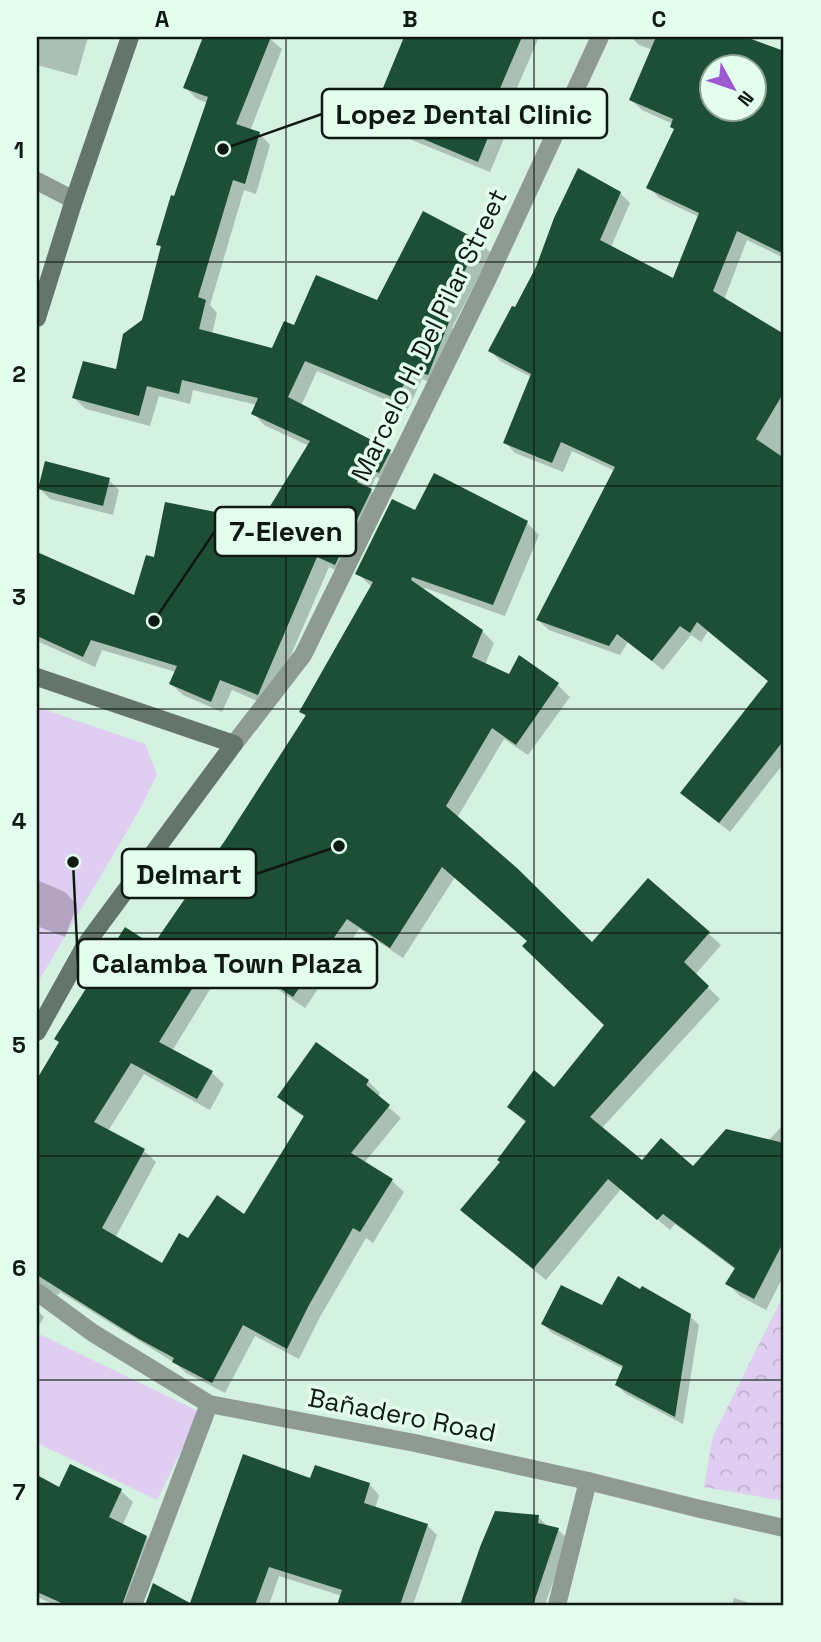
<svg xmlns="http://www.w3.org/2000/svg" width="821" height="1642" viewBox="0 0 821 1642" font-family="'Space Grotesk',sans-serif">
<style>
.forest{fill:url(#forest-crowns)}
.green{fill:#e0cdf2}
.shadow{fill:#0003;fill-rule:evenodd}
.building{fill:#1d4f37;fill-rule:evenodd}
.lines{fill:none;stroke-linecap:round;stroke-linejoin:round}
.lane{stroke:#8f9a94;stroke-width:18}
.street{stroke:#8f9a94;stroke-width:18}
.secondary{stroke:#64756b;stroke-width:18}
.grid{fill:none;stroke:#0f1813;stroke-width:2;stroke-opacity:0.55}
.labels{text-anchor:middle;stroke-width:7;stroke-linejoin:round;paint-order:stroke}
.street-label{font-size:26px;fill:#0f1813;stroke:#e3feee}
.leader{fill:none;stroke:#0f1813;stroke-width:2.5}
.callout-dot{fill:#0f1813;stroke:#e3feee;stroke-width:2.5}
.callout{fill:#e3feee;stroke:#0f1813;stroke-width:2.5}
.callout-label{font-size:28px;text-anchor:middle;font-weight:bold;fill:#0f1813}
.neatline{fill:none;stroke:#0f1813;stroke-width:2.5}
.grid-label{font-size:23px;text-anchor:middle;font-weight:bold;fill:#0f1813}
</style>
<defs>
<pattern id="forest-crowns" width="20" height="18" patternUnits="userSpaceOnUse" patternTransform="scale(1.75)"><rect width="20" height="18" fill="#e0cdf2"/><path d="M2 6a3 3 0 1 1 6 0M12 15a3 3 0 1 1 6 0" fill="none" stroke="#bfafcf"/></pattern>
</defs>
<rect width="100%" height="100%" fill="#d5f1e1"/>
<path class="forest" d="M784,1294v207l-80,-14 9,-51z"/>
<path class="green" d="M37,707l108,37 12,30 -17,35 -103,175z
M37,1333l163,79 -43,88 -120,-57z"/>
<path class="shadow" d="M37,37h51l-11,39 -40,-11z
M204,37h64l14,12 -32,82 9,2 11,12 -14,49 -12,-4 -34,115 7,8 -5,21 61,16 22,-23 83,-25 101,-60 12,11 -39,75 7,7 -20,51 -17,-7 -14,30 -91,-38 -16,35 89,46 11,11 -10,21 -15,-7 -6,13 12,12 -36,73 -17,-8 -60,139 -37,-16 -10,22 -39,-17 -12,-11 5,-12 -74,-22 -7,17 -58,-26v-87l98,43 20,-38 107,-36 47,-77 -45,-21 -11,-12 4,-8 -64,-15 -3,14 -31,-8 -9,30 -64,-17 -12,-11 43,-27 27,-50 18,-72 -4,-5 50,-141 -11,-4 -12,-12z
M419,37h120l-32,74 6,6 -23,55 -105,-43 -12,-12 33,-52z
M631,37h109l44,17v204l-37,-18 -23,60 60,36v427l-54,69 -37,-29 -10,-10 86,-111 -61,-51 -7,11 -10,-7 -28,35 -35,-28 -8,13 -71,-25 -11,-10 77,-149 -43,-20 -9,21 -48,-19 -10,-11 26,-65 -31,-16 -10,-11 26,-40 104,-117 10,10 -19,44 63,33 25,-63 -40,-19 -10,-11 27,-57 -3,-6 -31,-14 -11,-10 22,-50 -14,-5zM712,66h42v42h-42z
M109,480l10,10 -6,25 -63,-16 -10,-10z
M415,513l112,10 12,12 -34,81 -80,-28 -2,2 59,41 12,12 -9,22 24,11 10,-19 39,28 12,12 -42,58 -24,-16 -47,79 135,126 56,-64 73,65 -26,30 25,24 -118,129 41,34 51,6 74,-27 16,-17v151l-18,35 -26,-14 -12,-12 8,-14 -61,-46 -5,6 -49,-41 -75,91 -72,-59 28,-59 24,-39 -17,-16 46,-18 51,-64 -77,-83 -74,-65 -52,81 -44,-29 -54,79 -75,-51 -58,94 40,22 12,11 -14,26 -66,-36 -36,57 36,20 12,11 -41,76 48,28 25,-26 56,-23 61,-99 -14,-10 -12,-11 89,-16 12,12 -3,4 24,21 -37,45 28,18 12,11 -31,51 -7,-5 -46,79 -21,42 -44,-23 -30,57 -39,-20 -11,-10 -115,-71 -2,3 -6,-3 -7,1 -5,4 -3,7 1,7 6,6 -7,12v-246l23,-40 94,-96 73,-107 80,-122 -6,-6 71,-125 -14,-13z
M37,880l28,12 12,13 -12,32 -28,-11z
M641,1291l49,25 9,9 -16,99 -57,-30 -9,-9 7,-16 -72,-36 -9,-9 60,-17z
M244,1456l67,25 58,3 10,11 -4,14 52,16 10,10 -24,70h-74l3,-9 -63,-20 -10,29h-78z
M71,1467l50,24 12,11 -11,24 24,11 12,12 -20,56h-83l-18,-8v-120l23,12z
M538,1517l11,10 9,3 10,9 -23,66h-83l20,-57z
M734,1598l22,7h-24z"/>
<path class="building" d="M203,37h68l-35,87 24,8 -15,52 -12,-4 -35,117 8,3 -7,29 73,19 12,-27 10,4 22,-50 61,25 46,-89 57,30 -40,78 9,3 -21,53 -17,-6 -14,30 -92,-38 -17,36 103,53 -12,23 -14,-6 -8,15 15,7 -37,76 -18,-8 -59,138 -38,-15 -9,22 -42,-18 8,-18 -86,-26 -8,17 -46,-21v-84l97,43 12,-40 8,2 11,-55 96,19 49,-80 -59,-27 7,-16 -76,-18 -3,14 -32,-8 -8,30 -67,-18 11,-37 33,8 7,-35 19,-14 19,-74 -5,-1 15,-50 3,1 34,-99 -25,-9z
M404,37h118l-27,63 7,3 -24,59 -107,-45z
M656,37h90l38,14v203l-47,-23 -24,60 71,43v58l-28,47 28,19v282l-65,83 -39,-30 88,-112 -71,-59 -7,11 -10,-7 -28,35 -35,-27 -8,12 -73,-26 79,-153 -54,-25 -9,21 -49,-20 28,-69 -43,-23 24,-45 3,1 21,-40 18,-49 24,-50 43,24 -21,48 73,38 26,-65 -53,-25 28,-59 -4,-2 3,-8 -44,-19zM712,66h42v42h-42z
M45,461l65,17 -7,28 -65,-17z
M434,473l94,48 -35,84 -81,-28 -1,3 72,50 -11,27 37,17 10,-19 40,28 -43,62 -24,-17 -46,78 71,62 75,74 56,-64 62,54 -26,30 25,24 -119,131 52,43 19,-22 32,28 33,-37 58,14v98l-30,58 -29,-15 10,-16 -72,-54 -6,6 -49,-41 -75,90 -73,-59 40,-48 -3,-2 29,-39 -19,-14 27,-37 20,17 50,-62 -82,-79 5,-5 -85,-74 -52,81 -43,-29 -54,78 -75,-50 -59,95 54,29 -16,28 -66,-36 -37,59 51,27 -43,79 60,35 17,-30 9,5 29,-43 27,19 60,-98 -27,-19 39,-55 53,38 -3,5 24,20 -39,48 42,26 -33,53 -7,-4 -44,77 -22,44 -44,-24 -31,58 -40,-21 2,-4 -35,-19 -102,-64v-196l22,-37 -5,-3 71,-112 28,18 73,-106 80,-124 -7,-3 74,-130 -18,-8 37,-75 23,11z
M618,1276l22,13 2,-3 49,28 -16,103 -60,-32 8,-19 -82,-42 20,-39 41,20z
M243,1454l67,24 5,-13 55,18 -6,20 64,21 -28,81h-63l5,-15 -73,-23 -14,38h-110l8,-22 37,20z
M70,1464l52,25 -13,28 38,19 -25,69h-56l-29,-13v-117l22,12z
M495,1511l44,4 -1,8 21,5 -26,77h-73l20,-58z"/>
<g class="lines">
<path class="lane" d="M37,181l37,19
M133,1605l76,-201
M557,1605l31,-124"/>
<path class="street" d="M234,744l69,-89 186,-379 111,-239
M37,1292l56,41 116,71 206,39 173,38 108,27 88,20"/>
<path class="secondary" d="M37,318l37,-118 56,-163
M37,677l197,67 -148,200 -49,88"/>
</g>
<path class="grid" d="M286,37v1568M534,37v1568M37,262h747M37,486h747M37,709h747M37,933h747M37,1156h747M37,1380h747"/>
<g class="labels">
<g class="street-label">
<text transform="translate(429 335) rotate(-64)" y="9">Marcelo H. Del Pilar Street</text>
<text transform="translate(402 1415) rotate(11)" y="9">Bañadero Road</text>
</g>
</g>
<path class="leader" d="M223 149L322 114M154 621L215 531M339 846L256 874M73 862L78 964"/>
<g class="callout-dot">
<circle cx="223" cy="149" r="7"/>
<circle cx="154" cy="621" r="7"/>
<circle cx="339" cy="846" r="7"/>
<circle cx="73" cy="862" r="7"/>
</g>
<g class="callout">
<rect x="322" y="89" width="285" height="49" rx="7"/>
<rect x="215" y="507" width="141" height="49" rx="7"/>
<rect x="122" y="849" width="134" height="49" rx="7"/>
<rect x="78" y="939" width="299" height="49" rx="7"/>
</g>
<g class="callout-label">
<text x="464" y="124">Lopez Dental Clinic</text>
<text x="286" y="541">7-Eleven</text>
<text x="189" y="884">Delmart</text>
<text x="227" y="973">Calamba Town Plaza</text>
</g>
<rect width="821" height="1642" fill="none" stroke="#e3feee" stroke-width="77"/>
<g transform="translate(733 88) rotate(130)"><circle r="33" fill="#e3feee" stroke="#8ea296" stroke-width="2"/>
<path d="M0-5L12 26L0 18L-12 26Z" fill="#9d59cf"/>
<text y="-10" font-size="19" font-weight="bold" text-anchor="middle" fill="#0f1813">N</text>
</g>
<rect x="38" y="38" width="744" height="1566" class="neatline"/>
<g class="grid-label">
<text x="162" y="27">A</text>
<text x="410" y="27">B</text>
<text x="659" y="27">C</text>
<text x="19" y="158">1</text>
<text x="19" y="382">2</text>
<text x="19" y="605">3</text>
<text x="19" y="829">4</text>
<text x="19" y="1053">5</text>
<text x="19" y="1276">6</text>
<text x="19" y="1500">7</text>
</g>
</svg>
